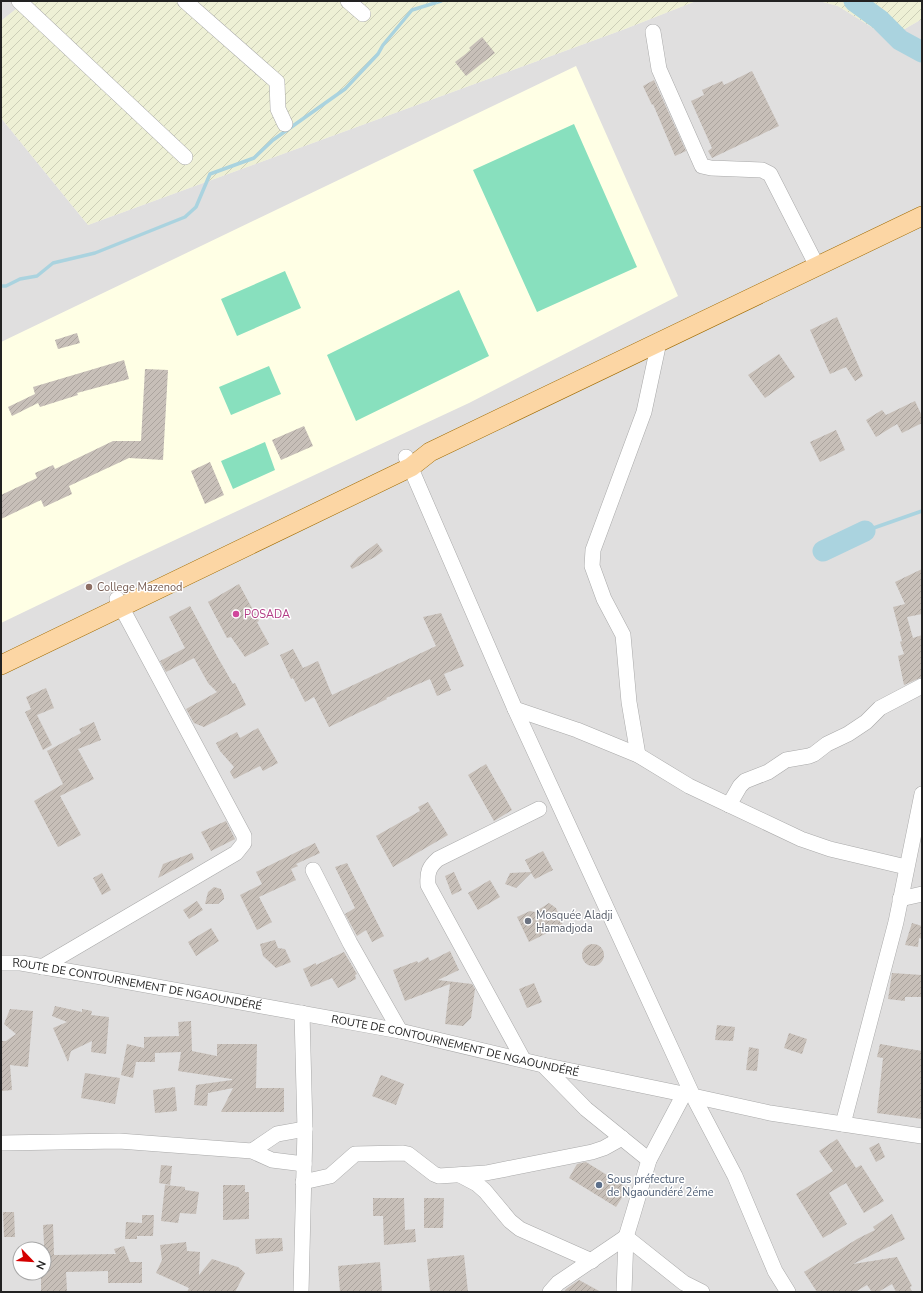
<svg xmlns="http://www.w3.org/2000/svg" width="923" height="1293" viewBox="0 0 923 1293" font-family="'Nunito Sans',sans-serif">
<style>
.residential{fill:#e0dfdf;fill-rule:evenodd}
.education{fill:#ffffe5}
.farmland{fill:url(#farmland-furrows)}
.pitch{fill:#88e0be}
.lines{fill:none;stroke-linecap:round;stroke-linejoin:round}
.stream{stroke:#aad3df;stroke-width:3.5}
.river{stroke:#aad3df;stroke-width:21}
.building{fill:url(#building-hatch)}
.minor-casing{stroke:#a9a9a9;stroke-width:16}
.major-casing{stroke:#a06b00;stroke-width:20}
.minor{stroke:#fff;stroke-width:15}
.major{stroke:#fcd6a4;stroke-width:19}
.education-dot{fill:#8d6e63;stroke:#fff;stroke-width:1.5}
.hotel-dot{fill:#d1479c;stroke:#fff;stroke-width:1.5}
.worship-dot{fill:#6b7280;stroke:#fff;stroke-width:1.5}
.service-dot{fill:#5c6f8a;stroke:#fff;stroke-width:1.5}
.labels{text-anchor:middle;stroke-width:3;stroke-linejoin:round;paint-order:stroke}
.education-label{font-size:11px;fill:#785e54;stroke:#fff;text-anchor:start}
.hotel-label{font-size:11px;fill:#b23c85;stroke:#fff;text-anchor:start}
.worship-label{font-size:11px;fill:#5b616d;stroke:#fff;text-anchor:start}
.street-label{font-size:11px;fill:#222;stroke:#fff}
.service-label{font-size:11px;fill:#4e5e75;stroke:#fff;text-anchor:start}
</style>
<defs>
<pattern id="farmland-furrows" width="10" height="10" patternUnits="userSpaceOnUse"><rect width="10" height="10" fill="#eef0d5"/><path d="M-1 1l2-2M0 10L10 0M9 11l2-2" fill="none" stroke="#ccceb7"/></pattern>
<pattern id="building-hatch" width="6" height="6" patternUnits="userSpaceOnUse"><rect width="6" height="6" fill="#c7bfb8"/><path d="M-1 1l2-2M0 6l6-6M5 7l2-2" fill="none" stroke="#aba49e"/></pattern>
</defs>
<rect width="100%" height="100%" fill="#f2efe9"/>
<path class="residential" d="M1,1h25l-25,20z
M696,1h123l19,5 51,32 33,-19v1273h-921v-1174l87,107 537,-196zM20,1249h24v24h-24z"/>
<path class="education" d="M576,66l102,230 -209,107 -339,158 -129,62v-281z"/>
<path class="farmland" d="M26,1h670l-71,28 -537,196 -87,-107v-97z
M819,1h103v18l-33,19 -51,-32z"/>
<path class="pitch" d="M574,124l63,143 -100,45 -64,-142z
M285,271l16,37 -64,28 -16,-37z
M459,290l30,66 -133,65 -29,-66z
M269,366l12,28 -50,21 -12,-28z
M265,442l10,28 -42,19 -12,-28z"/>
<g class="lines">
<path class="stream" d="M1,286h5l14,-7 17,-3 16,-13 42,-10 90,-36 11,-10 14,-33 44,-16 19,-18 72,-51 33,-35 5,-9 29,-35 29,-9
M865,531l57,-20"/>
<path class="river" d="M854,1l26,19 20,20 22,12
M823,551l42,-20"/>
</g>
<path class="building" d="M482,37l13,16 -29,23 -11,-14 16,-12 -2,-2z
M752,71l27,55 -67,32 -4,-7 4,-3 -21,-47 13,-6 -2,-5 20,-9 2,4z
M654,80l32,71 -11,5 -22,-52 -1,1 -9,-19z
M837,317l26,59 -8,5 -9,-14 -16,7 -20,-44z
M77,333l3,10 -22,6 -3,-9z
M779,354l16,23 -30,21 -17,-23z
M124,360l5,19 -52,14 1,2 -38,12 -2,-4 -26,13 -4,-9 27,-13 -2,-7z
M145,369l23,1 -5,90 -34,-2 -60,28 3,8 -28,13 -3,-7 -40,19v-24l36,-17 -2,-5 18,-8 2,4 58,-28h28z
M915,401l7,15v7l-20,10 -5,-9 -21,13 -10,-17 16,-10 4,5z
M304,426l9,20 -32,14 -9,-20z
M836,430l9,20 -25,12 -10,-20z
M210,462l14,33 -19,9 -14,-33z
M377,543l6,8 -8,6 -23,12 -2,-3 8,-9z
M922,569v45l-15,3 6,21 9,-3v42l-18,8 -6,-29 6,-2 -4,-12 2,-1 -9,-34 12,-3 -10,-22z
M239,584l20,37 -2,1 12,22 -24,13 -14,-20 -4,1 -19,-36z
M190,606l27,50 16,28 2,-1 11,22 -42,22 -10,-4 -8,-14 31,-17 -9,-9 -14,-25 -28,14 -6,-11 25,-13 -16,-31z
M441,613l23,53 -20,8 7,16 -14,6 -7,-17 -44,19 1,1 -58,28 -15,-30 -9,5 -12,-24 -2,1 -11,-24 13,-6 10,19 15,-7 14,34 104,-49 -13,-29z
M46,688l8,20 -17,7 15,30 -9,5 -18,-38 6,-3 -5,-12z
M94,722l7,18 -23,9 16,30 -34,17 21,39 -23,12 -24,-46 29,-17 -16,-33 34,-18 -2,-4z
M258,728l20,35 -15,8 -3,-5 -26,13 -4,-7 4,-5 -14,-16 -4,-8 21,-11 3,6z
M486,764l26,46 -18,11 -26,-46z
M428,802l20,33 -55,32 -17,-31 44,-25 -2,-4z
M226,821l9,18 -24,12 -10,-19z
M315,843l5,10 -24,11 2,2 -7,3 5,11 -37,17 13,25 -15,8 -17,-35 22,-11 -6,-12z
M543,851l10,19 -18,9 -4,-6 -15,15 -11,-4 5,-11 21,-1 -6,-12z
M192,853l2,6 -36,19 5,-14z
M347,863l37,73 -12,6 -6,-12 -9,6 -12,-22 10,-6 -20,-41z
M454,872l8,18 -10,5 -7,-19z
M102,873l9,17 -9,5 -9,-17z
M490,880l10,17 -22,13 -10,-17z
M214,887l7,2 3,7v3l-6,5h-13l3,-12z
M197,901l6,9 -14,9 -6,-9z
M549,903l7,5 7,17 -34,17 -12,-25 13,-6 5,1z
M912,923l10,3v13l-3,-1 -1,9 -13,-2z
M211,928l8,13 -23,15 -8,-14z
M275,940l3,8 7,1 6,13 -15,6 -13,-12 -3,-12z
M582 955a11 11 0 1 1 22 0a11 11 0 1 1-22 0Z
M450,951l9,19 -21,10 34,4 3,5 -4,29 -8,8 -18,-2 5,-40 -45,17 -12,-31 24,-9 1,2 10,-6 2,4z
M344,952l13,22 -2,1 1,4 -18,9 -6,-10 -21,9 -8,-18 13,-6v2z
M892,973l30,2v22h-17v4l-17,-2z
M534,983l8,19 -15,6 -8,-19z
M55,1006l27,6v-3l10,2 -1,4 18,2 -3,37 -15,-2 1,-11 -21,10 -3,11 -15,-34 14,-6 -15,-6z
M10,1009l23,2 -5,56 -18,-2 2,25 -11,1v-50h5l10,-7 -12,-10z
M191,1021l1,30 25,5v-12h40l-1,44h28v24h-63l12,-24 -25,5 -1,13 -13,-1 2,-20 36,-5v-1l-54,-8 3,-19 -26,1v9h-19l-3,16 -12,-3 6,-31 17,4v-11l35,-1 -1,-14z
M717,1025l18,2 -2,14 -18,-1z
M789,1033l18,6 -5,15 -18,-6z
M880,1044l42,7v68l-45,-6 6,-55 -6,-1z
M749,1047l10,2 -2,22 -11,-1z
M85,1073l35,5 -5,26 -34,-6z
M381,1075l23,9 -8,21 -24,-9z
M175,1087l2,24 -22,2 -2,-23z
M837,1139l19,29 5,-3 23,36 -20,12 -18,-30 -17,10 18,31 -24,14 -27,-44 37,-23 -14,-20z
M879,1143l6,14 -9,5 -7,-14z
M586,1162l42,26 -12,19 -47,-29 8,-14z
M161,1165l11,1 -2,19 -11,-2z
M165,1185l20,2v3l14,2 -3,22 -16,-1 -2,10 -17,-2z
M223,1185h22v7h4v27l-26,1z
M373,1198h31l1,32 10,-1 1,13 -32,3 -1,-29h-10z
M424,1198h20l-1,30h-19z
M3,1212h11l1,25h-11z
M892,1214l13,25 -52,25 44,-7 15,29 -2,1 2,5h-16l-4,-8 -14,8h-6l-5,-7 -12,7h-38l-13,-20 53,-33 18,-9 -2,-3z
M142,1215h12l-1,21h-16v3h-12l1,-17 16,1z
M53,1224l1,31 62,-1 -2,-5 10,-3 6,16h12v21h-34v-12l-42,1 1,19h-26v-18h3l1,-10 -2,-38z
M282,1238l1,13 -27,3 -1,-15z
M186,1242l1,9 13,1 -1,23 13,-16 26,8 7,6 -10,19h-48l2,-4 -33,-15 6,-13 -2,-15z
M464,1255l4,37h-38l-3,-33z
M380,1262l2,30h-42l-2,-26z
M579,1280l22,12h-37l2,-3z"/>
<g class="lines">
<g class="minor-casing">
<g id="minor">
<path d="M19,1l166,156"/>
<path d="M185,1l92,81 1,27 7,15"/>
<path d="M348,1l15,13"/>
<path d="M653,32l6,37 43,97 9,2 51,2 8,4 47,92"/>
<path d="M406,457l109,252 178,387 77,17 152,23"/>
<path d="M515,709l62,21 61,25 51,31 112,53 29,10 76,18"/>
<path d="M638,755l-9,-53 -6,-67 -19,-36 -12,-33 1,-16 51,-138 15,-70"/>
<path d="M729,805l11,-19 5,-5 23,-9 18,-12 23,-4 5,-2 13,-10 21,-10 18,-12 14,-14 42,-22"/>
<path d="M313,870l37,73 50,88"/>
<path d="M900,899l22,-5"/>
<path id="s1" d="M1,963h20l81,14 298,54 143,34 150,31 42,80 40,95 13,21"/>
<path d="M42,967l194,-114 8,-10v-7l-127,-237"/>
<path d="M523,1059l-95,-174c-1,-13 1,-18 10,-26l101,-50"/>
<path d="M543,1065l43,44 63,51"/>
<path d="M843,1124l53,-202 26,-128"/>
<path d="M1,1143l118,-2 133,10 20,9 32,4"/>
<path d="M252,1151l25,-17 28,-5"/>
<path d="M460,1175l17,9 8,7 25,30 10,8 72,32"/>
<path d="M303,1182l27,-6 25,-22 48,-1 5,1 26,20 5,2 47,-3 106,-21 12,-4 18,-10"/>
<path d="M626,1237l58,46 18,9"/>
<path d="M301,1292l4,-163 -3,-116"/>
<path d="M550,1292l8,-9 68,-46"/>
<path d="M624,1292l2,-55 7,-23 16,-54 35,-66"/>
</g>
</g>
<g class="major-casing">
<path id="major" d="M1,665l410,-198 19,-15 492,-236"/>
</g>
<use href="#minor" class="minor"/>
<use href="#major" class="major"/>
</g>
<circle class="education-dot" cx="89" cy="587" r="4"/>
<circle class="hotel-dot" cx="236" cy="614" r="4"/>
<circle class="worship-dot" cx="528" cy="921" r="4"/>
<circle class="service-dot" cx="599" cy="1185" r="4"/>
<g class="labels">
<g class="education-label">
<text x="97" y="591">College Mazenod</text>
</g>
<g class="hotel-label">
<text x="244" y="618">POSADA</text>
</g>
<g class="worship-label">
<text x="536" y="919">Mosquée Aladji<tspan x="536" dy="13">Hamadjoda</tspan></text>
</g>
<g class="street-label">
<text dy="4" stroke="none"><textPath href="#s1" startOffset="138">ROUTE DE CONTOURNEMENT DE NGAOUNDÉRÉ</textPath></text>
<text dy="4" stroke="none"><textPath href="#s1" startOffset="462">ROUTE DE CONTOURNEMENT DE NGAOUNDÉRÉ</textPath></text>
</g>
<g class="service-label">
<text x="607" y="1183">Sous préfecture<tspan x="607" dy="13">de Ngaoundéré 2éme</tspan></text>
</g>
</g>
<rect width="923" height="1293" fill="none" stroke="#222222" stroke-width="4"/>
<g transform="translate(32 1261) rotate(115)"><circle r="19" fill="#ffffff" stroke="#a7a7a7"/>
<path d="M0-3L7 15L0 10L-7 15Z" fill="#d40000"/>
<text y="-6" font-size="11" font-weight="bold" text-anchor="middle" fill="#222222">N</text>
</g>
</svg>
